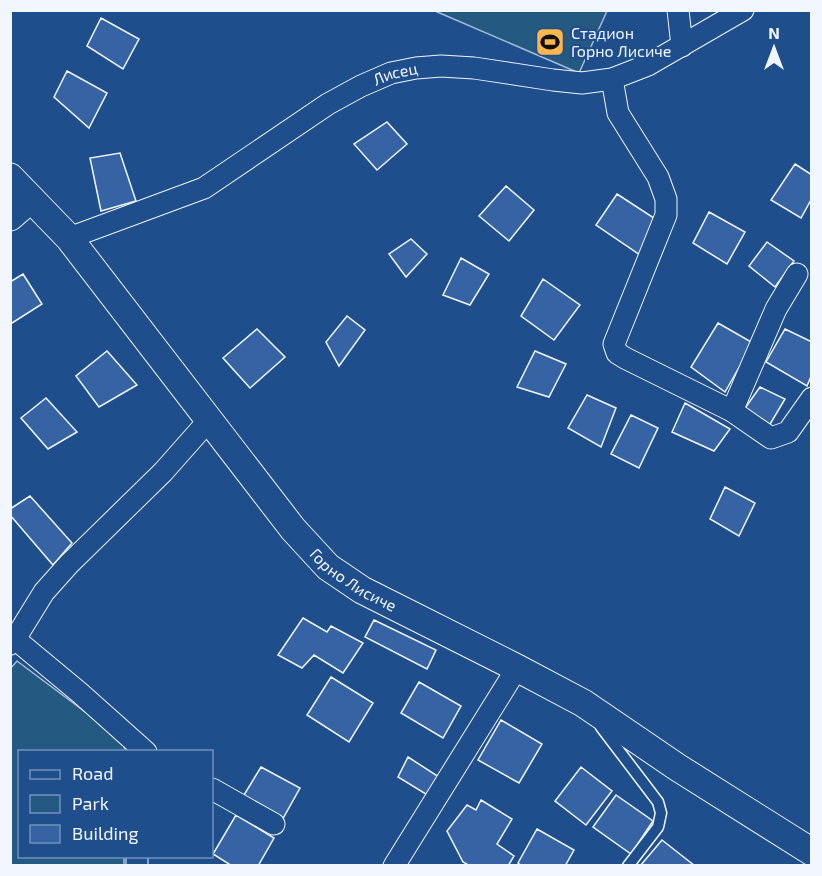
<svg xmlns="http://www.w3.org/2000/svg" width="822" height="876" viewBox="0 0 822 876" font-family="'Exo 2',sans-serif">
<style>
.green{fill:#245a82;stroke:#a8bbd7;stroke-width:1.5}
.building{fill:#3563a3;stroke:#f2f6ff;stroke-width:1.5}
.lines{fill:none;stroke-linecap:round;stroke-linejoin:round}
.service-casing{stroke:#f2f6ff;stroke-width:13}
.minor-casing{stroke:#f2f6ff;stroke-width:23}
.tertiary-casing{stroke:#f2f6ff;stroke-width:29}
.service{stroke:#1f4e8c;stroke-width:10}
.minor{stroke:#1f4e8c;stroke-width:21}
.tertiary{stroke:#1f4e8c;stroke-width:27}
.labels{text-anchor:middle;stroke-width:4.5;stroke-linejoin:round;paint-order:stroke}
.poi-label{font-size:16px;fill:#f2f6ff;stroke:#1f4e8c;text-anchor:start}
.street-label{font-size:16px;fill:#f2f6ff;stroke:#1f4e8c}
</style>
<rect width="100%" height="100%" fill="#1f4e8c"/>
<path class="green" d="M435,11h172l-28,62z
M17,661l103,77 6,13 -106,1v104l104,1v8l-113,1 -1,-197z"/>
<path class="building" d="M101,18l38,21 -16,30 -36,-23z
M67,71l40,22 -18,35 -35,-31z
M387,122l20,22 -30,26 -23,-26z
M120,153l16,48 -35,10 -11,-53z
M795,164l17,11v23l-11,20 -30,-18z
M506,186l28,24 -25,31 -30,-25z
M617,194l40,26 -14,37 -47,-32z
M709,212l36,20 -18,32 -34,-21z
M411,239l16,15 -21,23 -17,-23z
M767,242l27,19 -19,26 -26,-21z
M461,258l28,16 -19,31 -27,-10z
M23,274l19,30 -30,19 -2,-2v-39z
M543,279l37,26 -26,35 -33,-24z
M347,316l18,14 -26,36 -13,-24z
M718,323l35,20 -28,49 -34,-25z
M257,329l28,28 -35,31 -27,-30z
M785,329l27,13v32l-5,12 -41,-24z
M107,351l30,34 -38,22 -23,-31z
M535,351l31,13 -17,33 -32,-10z
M760,387l25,12 -16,27 -26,-15z
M587,395l29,13 -15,39 -33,-19z
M46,398l31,34 -29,17 -27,-31z
M685,403l45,26 -16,22 -42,-19z
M631,415l27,13 -19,40 -28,-14z
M725,487l30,16 -16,33 -29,-17z
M30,496l42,47 -19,22 -43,-50v-6z
M303,618l24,14 4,-6 32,17 -20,30 -29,-18 -12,13 -24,-13z
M374,620l62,30 -9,19 -62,-32z
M331,677l42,26 -24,39 -42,-27z
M419,682l42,24 -18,32 -42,-25z
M501,720l41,24 -23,39 -41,-23z
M408,757l31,20 -10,19 -31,-19z
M261,767l39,21 -19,34 -40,-22z
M581,767l31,24 -26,34 -31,-24z
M616,795l37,26 -22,33 -38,-27z
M481,800l31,19 -15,25 17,12 -6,10h-38l-7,-4 -16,-31 20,-26 9,5z
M236,815l38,23 -16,28h-26l-19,-12z
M537,829l37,21 -9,16h-43l-4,-3z
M662,840l33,26h-55z"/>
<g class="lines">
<g class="service-casing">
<path id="service" d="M601,727l57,75 3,11 -3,14 -30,39"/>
</g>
<g class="minor-casing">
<g id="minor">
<path d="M678,10l4,36"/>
<path d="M612,79l6,34 40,64 8,22v16l-52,129 3,9 8,5 107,53 39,27 17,-6 24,-34"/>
<path id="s1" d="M69,238l135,-50 124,-84 33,-18 30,-13 25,-5 25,-2 33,2 79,12 29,3 30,-4 36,-14 95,-55"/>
<path d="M732,411l44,-102 21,-35"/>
<path d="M15,639l65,54 66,59"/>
<path d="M10,644l5,-5 29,-47 25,-28 94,-92 46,-52"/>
<path d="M212,789l62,35"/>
<path d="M137,866v-10"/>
<path d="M394,866l123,-198"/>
</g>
</g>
<g class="tertiary-casing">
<g id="tertiary">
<path id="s2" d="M10,177l59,61 224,291 35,38 34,23 155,78 66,35 94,64 135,85"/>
<path d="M10,217l21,-18"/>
</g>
</g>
<use href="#service" class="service"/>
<use href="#minor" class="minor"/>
<use href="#tertiary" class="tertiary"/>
</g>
<defs>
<g id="stadium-square" transform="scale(1.5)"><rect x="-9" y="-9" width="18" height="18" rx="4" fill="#ffb74d" stroke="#1f4e8c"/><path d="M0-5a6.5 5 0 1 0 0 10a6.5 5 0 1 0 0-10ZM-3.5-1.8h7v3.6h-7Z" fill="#111"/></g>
</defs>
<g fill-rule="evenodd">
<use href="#stadium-square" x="550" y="42"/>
</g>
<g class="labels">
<g class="poi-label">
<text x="571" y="39">Стадион<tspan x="571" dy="18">Горно Лисиче</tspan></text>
</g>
<g class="street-label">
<text dy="6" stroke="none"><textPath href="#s1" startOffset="368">Лисец</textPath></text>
<text dy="6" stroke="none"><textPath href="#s2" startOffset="532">Горно Лисиче</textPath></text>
</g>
</g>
<rect width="822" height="876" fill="none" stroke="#f2f6ff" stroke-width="24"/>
<rect x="18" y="750" width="195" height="108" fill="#1f4e8c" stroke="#7391ba" stroke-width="1.5"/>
<rect x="30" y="770" width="30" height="9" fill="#1f4e8c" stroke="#7391ba" stroke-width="1.5"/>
<text x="72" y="780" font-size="18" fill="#f2f6ff">Road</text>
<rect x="30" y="795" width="30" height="18" fill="#245a82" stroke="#7391ba" stroke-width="1.5"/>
<text x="72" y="810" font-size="18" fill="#f2f6ff">Park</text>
<rect x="30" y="825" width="30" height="18" fill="#3563a3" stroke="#7391ba" stroke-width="1.5"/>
<text x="72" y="840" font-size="18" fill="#f2f6ff">Building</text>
<g transform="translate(774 48)" stroke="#1f4e8c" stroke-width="4.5" paint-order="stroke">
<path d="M0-4.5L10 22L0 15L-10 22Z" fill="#f2f6ff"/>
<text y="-9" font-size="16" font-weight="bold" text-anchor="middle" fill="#f2f6ff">N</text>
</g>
</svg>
